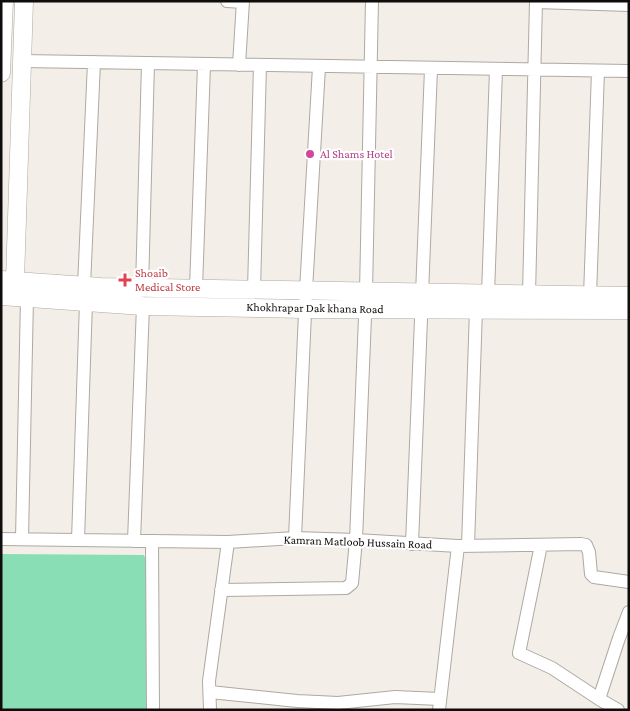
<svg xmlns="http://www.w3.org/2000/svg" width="630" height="711" viewBox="0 0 630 711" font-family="'Crimson Pro',serif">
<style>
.pitch{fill:#8adeb6}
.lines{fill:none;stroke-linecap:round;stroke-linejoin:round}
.street-casing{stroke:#ada9a3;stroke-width:14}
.secondary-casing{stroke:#ada9a3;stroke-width:19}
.street{stroke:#fff;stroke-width:12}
.secondary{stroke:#fff;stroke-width:18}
.hotel-dot{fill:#d1479c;stroke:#fff;stroke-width:2}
.health-dot{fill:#e0444e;stroke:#fff;stroke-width:2}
.labels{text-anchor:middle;stroke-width:4.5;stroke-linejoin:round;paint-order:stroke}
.hotel-label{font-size:12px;fill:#b23c85;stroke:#fff;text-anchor:start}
.health-label{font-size:12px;fill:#be3a42;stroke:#fff;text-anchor:start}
.street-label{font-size:12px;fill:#0f0d0b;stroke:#fff}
</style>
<rect width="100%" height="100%" fill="#f3efe8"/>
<path class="pitch" d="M1,554l143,1 4,11v144h-147z"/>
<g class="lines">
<g class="street-casing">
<path id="street" d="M227,1l16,1
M536,2l93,3
M22,61l607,10
M239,65l4,-64
M84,286l10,-224
M142,288l6,-225
M196,288l8,-223
M254,290l6,-225
M488,294l8,-224
M529,295l7,-294
M590,296l8,-225
M295,538l11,-248 13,-223
M1,539l227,3 67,-4 61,2 102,6 123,-2 5,1 3,7 2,22 3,3 35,5
M22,539l5,-241
M78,540l8,-238
M134,541l9,-235
M152,542l1,168
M412,544l19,-475
M541,545l-22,108 33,15 47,31 19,11
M468,546l8,-237
M221,590l125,-2 6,-5 4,-43 10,-248 6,-291
M210,692l87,9 41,2 57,-6 45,2
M599,699l20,-61 10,-26
M210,710l-1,-29 19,-139
M439,710l19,-164"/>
</g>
<g class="secondary-casing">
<path id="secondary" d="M1,73l3,-72
M1,280l100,7 528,9
M15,281l9,-280
M1,296l142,10 162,3 324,1"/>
</g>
<use href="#street" class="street"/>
<use href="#secondary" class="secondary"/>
</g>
<circle class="hotel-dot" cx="310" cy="154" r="5"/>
<path class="health-dot" d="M122.5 272.5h5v5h5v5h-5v5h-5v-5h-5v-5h5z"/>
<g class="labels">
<g class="hotel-label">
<text x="320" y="158">Al Shams Hotel</text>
</g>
<g class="health-label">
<text x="135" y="277">Shoaib<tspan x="135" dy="14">Medical Store</tspan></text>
</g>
<g class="street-label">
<text transform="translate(315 308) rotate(1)" y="4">Khokhrapar Dak khana Road</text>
<text transform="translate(358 542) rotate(2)" y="4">Kamran Matloob Hussain Road</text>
</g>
</g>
<rect width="630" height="711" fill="none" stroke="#0f0d0b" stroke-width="5"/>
</svg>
